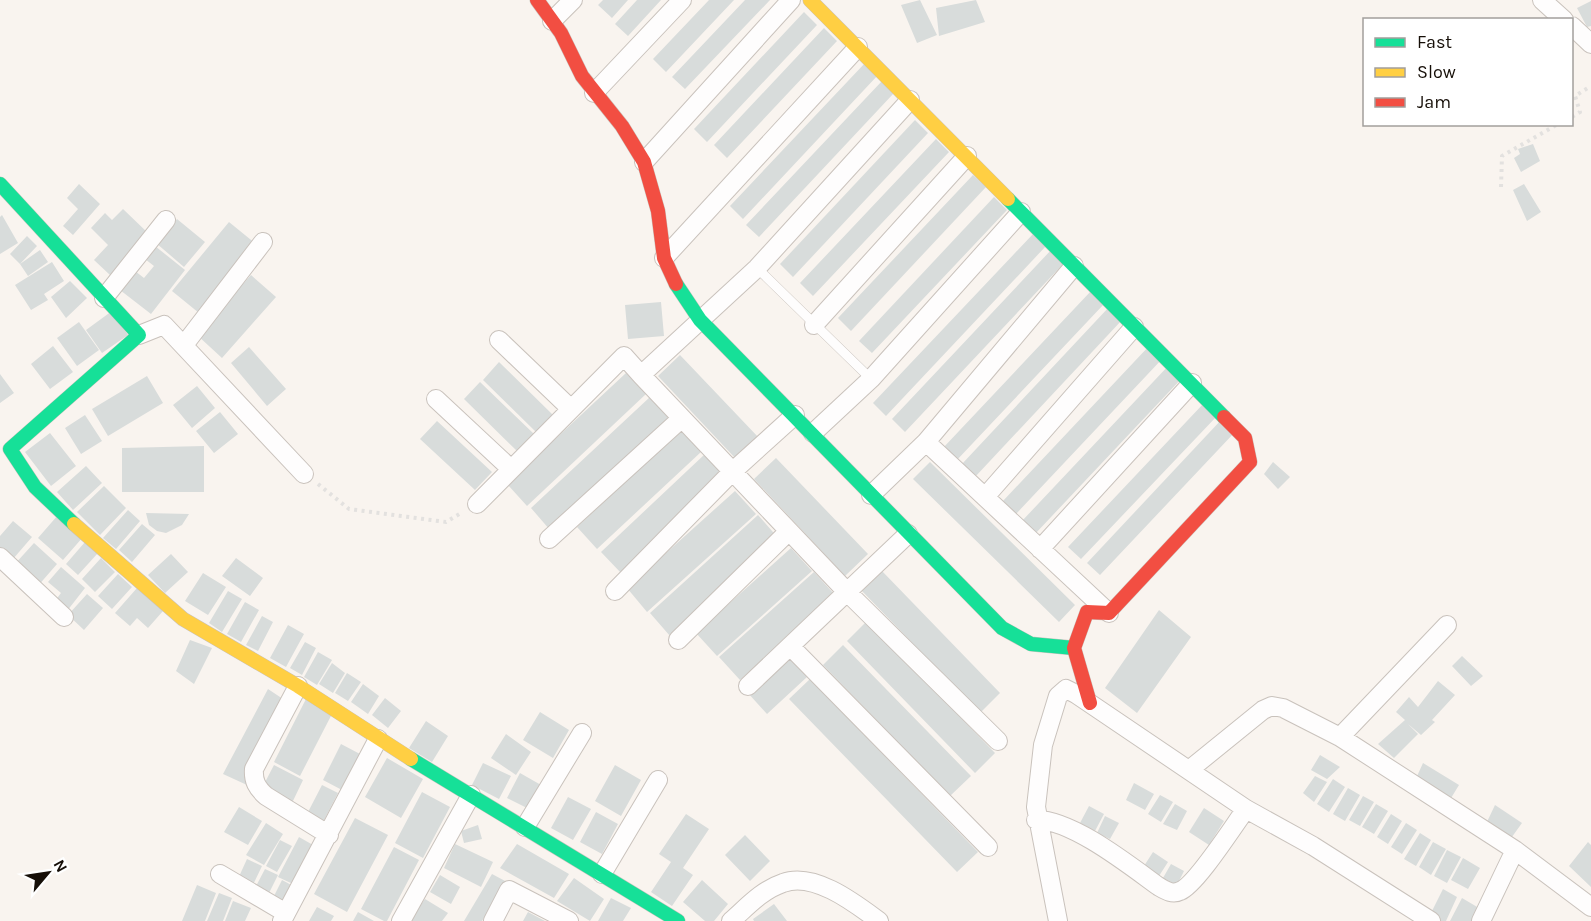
<svg xmlns="http://www.w3.org/2000/svg" width="1591" height="921" viewBox="0 0 1591 921" font-family="Karla,sans-serif">
<style>
.building{fill:#d8dcdb}
.lines{fill:none;stroke-linecap:round;stroke-linejoin:round}
.lane-casing{stroke:#c9c2bc;stroke-width:10}
.street-casing{stroke:#c9c2bc;stroke-width:20}
.fast-casing{stroke:#c9c2bc;stroke-width:15}
.slow-casing{stroke:#c9c2bc;stroke-width:15}
.jam-casing{stroke:#c9c2bc;stroke-width:15}
.path{stroke:#e3e1df;stroke-width:4;stroke-dasharray:3 4.5;stroke-linecap:butt}
.lane{stroke:#fefdfd;stroke-width:9}
.street{stroke:#fefdfd;stroke-width:18}
.fast{stroke:#16e098;stroke-width:14}
.slow{stroke:#ffcf43;stroke-width:14}
.jam{stroke:#f24e42;stroke-width:14}
</style>
<rect width="100%" height="100%" fill="#f9f4ef"/>
<path class="building" d="M603,0h25l-16,18 -14,-13z
M637,0h24l-33,36 -13,-12z
M709,0h25l-68,72 -13,-13z
M745,0h25l-85,89 -13,-12z
M920,0l17,35 -20,8 -16,-38z
M976,0l9,22 -46,14 -3,-28z
M1591,1v25l-4,1 -10,-19z
M804,12l13,13 -110,117 -13,-13z
M824,28l13,13 -110,117 -13,-13z
M865,63l13,12 -135,144 -13,-13z
M882,81l12,12 -135,144 -13,-12z
M915,120l13,13 -135,144 -13,-13z
M936,139l13,13 -136,144 -13,-13z
M1533,144l7,17 -19,11 -7,-14 6,-4 -2,-5z
M973,175l13,12 -135,144 -13,-13z
M79,184l21,20 -27,31 -10,-9 15,-17 -11,-11z
M1524,184l17,28 -14,9 -14,-31z
M994,197l13,13 -135,143 -13,-12z
M123,209l26,25 -39,41 -16,-15 14,-15 -17,-17 14,-15 7,7z
M2,215l16,28 -18,11v-37z
M177,219l28,23 -21,25 -28,-24z
M229,222l27,22 -57,69 -27,-22z
M1033,234l13,12 -160,170 -13,-13z
M27,236l10,10 -17,18 -10,-10z
M155,246l30,24 -34,44 -31,-24 15,-19 9,7 10,-12 -9,-7z
M1052,249l13,13 -160,170 -13,-13z
M40,250l8,12 -20,14 -8,-12z
M52,262l12,19 -20,13 4,6 -17,10 -16,-25z
M251,275l25,22 -54,61 -25,-23z
M70,281l17,17 -21,20 -15,-21z
M1091,291l13,13 -148,157 -13,-13z
M661,302l3,34 -36,3 -3,-34z
M1109,307l13,13 -147,157 -13,-13z
M112,311l16,24 -26,18 -16,-23z
M79,322l20,28 -22,16 -20,-28z
M1150,345l13,13 -148,157 -13,-13z
M53,346l20,26 -23,17 -19,-25z
M249,347l37,42 -19,17 -36,-43z
M680,355l79,83 -23,21 -78,-83z
M499,362l54,53 -17,17 -53,-52z
M1170,364l13,13 -148,157 -13,-13z
M626,373l20,21 -119,112 -20,-22z
M0,374l14,19 -14,10z
M147,376l16,27 -55,33 -16,-27z
M480,382l54,52 -17,17 -53,-52z
M197,386l18,22 -23,20 -19,-23z
M650,397l20,21 -120,112 -19,-22z
M1204,403l13,13 -136,143 -13,-12z
M220,412l18,22 -24,19 -18,-22z
M85,415l17,26 -21,13 -16,-26z
M1222,419l13,13 -135,143 -13,-12z
M437,421l55,51 -17,18 -55,-51z
M681,430l20,22 -104,97 -20,-22z
M50,433l26,33 -25,20 -26,-34z
M204,446v46h-82v-44z
M705,454l20,21 -104,98 -20,-21z
M776,458l92,96 -23,22 -91,-97z
M930,462l145,143 -16,17 -146,-143z
M1273,462l17,15 -12,12 -14,-15z
M86,466l16,17 -29,27 -16,-18z
M104,486l22,22 -26,27 -23,-23z
M735,491l21,23 -109,98 -20,-24z
M128,510l12,11 -24,28 -13,-11z
M146,513l43,1 -7,11 -16,8 -9,-2 -8,-6z
M58,515l25,22 -20,23 -25,-22z
M758,515l21,24 -109,97 -20,-23z
M13,521l19,16 -19,22 -13,-10v-13z
M142,524l13,11 -23,27 -13,-12z
M85,542l13,11 -20,22 -12,-11z
M34,543l23,21 -20,23 -23,-22z
M791,548l21,23 -95,85 -21,-23z
M171,554l17,18 -23,21 -17,-18z
M101,558l14,14 -20,20 -13,-13z
M236,558l27,20 -13,18 -28,-20z
M61,567l24,21 -18,23 -12,-10 6,-8 -13,-11z
M882,571l118,122 -20,20 -118,-122z
M814,572l21,23 -95,85 -21,-23z
M203,573l23,14 -18,28 -23,-14z
M118,574l14,13 -20,22 -14,-13z
M137,588l26,23 -15,17 -11,-10 -7,8 -15,-13z
M228,591l14,8 -20,33 -13,-9z
M87,594l16,14 -19,22 -16,-15z
M245,602l14,8 -18,32 -14,-8z
M1159,610l32,27 -54,76 -32,-25z
M262,616l11,6 -15,29 -12,-6z
M867,621l128,132 -20,20 -128,-132z
M288,625l16,9 -18,33 -16,-9z
M190,640l22,8 -18,36 -18,-13z
M305,642l11,6 -14,27 -12,-7z
M843,645l128,131 -21,20 -127,-131z
M318,652l14,8 -15,25 -13,-8z
M787,656l20,21 -40,37 -20,-22z
M1462,656l21,20 -12,10 -19,-20z
M332,663l13,10 -12,20 -14,-9z
M347,673l14,9 -13,19 -13,-8z
M810,679l168,173 -21,20 -168,-173z
M1438,681l17,14 -23,25 3,2 -14,13 -13,-11 10,10 -24,24 -16,-14 27,-24 -9,-8 13,-15 9,10z
M363,684l16,12 -11,18 -17,-12z
M268,689l18,12 -33,65 -6,19 -24,-11z
M385,698l16,13 -13,17 -16,-13z
M306,699l27,13 -33,64 -26,-14z
M540,712l29,18 -16,28 -30,-18z
M426,721l22,15 -16,26 -23,-14z
M506,734l25,18 -15,23 -25,-17z
M341,744l19,10 -18,36 -19,-10z
M1320,755l20,12 -13,12 -16,-9z
M387,758l36,21 -22,39 -36,-21z
M483,763l28,13 -12,23 -27,-14z
M1423,763l36,22 -11,18 -35,-18z
M274,765l29,15 -11,23 -30,-15z
M615,765l26,15 -20,36 -26,-15z
M520,773l21,12 -12,24 -22,-11z
M1315,776l12,6 -13,20 -11,-9z
M1333,779l12,8 -16,25 -12,-8z
M1134,783l20,11 -9,16 -19,-10z
M322,785l16,8 -15,29 -16,-8z
M1348,788l12,7 -15,26 -12,-7z
M422,792l28,15 -27,51 -28,-15z
M1160,795l13,7 -12,20 -13,-8z
M1363,796l11,6 -14,24 -11,-6z
M568,797l23,12 -18,31 -22,-12z
M1175,804l12,7 -10,19 -14,-6z
M1376,804l12,7 -14,23 -12,-7z
M1495,805l27,18 -13,18 -23,-17z
M1089,806l15,8 -9,17 -15,-8z
M239,807l23,14 -14,24 -24,-13z
M1204,808l20,13 -15,24 -20,-13z
M596,812l22,12 -16,30 -22,-12z
M686,814l23,15 -26,39 10,7 -21,31 -21,-14 20,-30 -12,-8z
M1391,814l11,7 -14,23 -11,-7z
M1105,816l14,7 -9,16 -13,-6z
M355,818l33,17 -41,77 -33,-18z
M266,823l17,11 -19,31 -18,-10z
M1406,823l11,7 -15,24 -11,-7z
M478,825l4,14 -18,4 -3,-12z
M1420,833l11,7 -15,26 -12,-7z
M745,835l25,26 -20,20 -25,-26z
M299,837l14,8 -20,39 -15,-7z
M280,840l12,6 -15,26 -11,-6z
M1433,842l13,7 -15,26 -12,-8z
M1588,842l3,3v42l-22,-21z
M455,844l38,18 -12,25 -37,-19z
M517,844l52,30 -15,24 -54,-30z
M394,847l25,13 -32,61h-3l-23,-12z
M1447,850l14,7 -14,26 -13,-7z
M1153,852l15,10 -9,14 -15,-10z
M1463,858l17,10 -12,21 -17,-9z
M247,859l15,7 -11,23 -14,-8z
M1171,864l13,7 -7,14 -14,-7z
M265,869l13,6 -11,22 -13,-7z
M492,874l15,8 -25,39h-18z
M440,875l20,12 -9,17 -21,-12z
M574,878l30,21 -14,22 -33,-20z
M282,880l13,7 -11,22 -13,-7z
M702,880l26,24 -14,17h-9l-22,-19z
M197,885l19,8 -11,28h-23z
M1443,889l14,8 -11,24h-11l-6,-4z
M219,893l13,5 -9,23h-16z
M611,898l20,10 -8,13h-25z
M1462,898l22,13 -5,10h-29z
M425,899l23,14 -6,8h-33z
M233,901l18,7 -6,13h-20z
M774,904l13,17h-33l-1,-2z
M317,907l17,9 -3,5h-22z
M358,912l16,9h-21z
M528,912l17,9h-22z"/>
<g class="lines">
<g class="lane-casing">
<path id="lane" d="M757,268l114,111"/>
</g>
<g class="street-casing">
<path id="street" d="M1542,0l22,20
M552,21l21,-21
M1572,26l19,18
M594,93l88,-93
M644,162l147,-162
M664,258l194,-211
M104,298l62,-78
M814,325l153,-169
M139,335l25,-10 140,149
M499,340l71,68
M184,345l79,-103
M641,375l206,217 151,149
M436,399l75,70
M813,433l58,-54 150,-167
M926,442l183,171
M871,495l55,-53 148,-176
M985,497l149,-170
M477,504l147,-148 17,19 116,-107 153,-168
M549,539l133,-121
M1040,549l152,-166
M0,557l64,60
M615,591l117,-119 63,-57
M678,640l111,-109
M790,646l198,201
M298,686l-44,83c-1,12 3,19 12,27l63,39
M748,686l160,-152
M1340,737l107,-112
M1189,770l74,-60 9,-4 11,2 57,29 175,113 76,57
M1036,820c35,-1 93,45 122,66 7,4 14,9 22,5 16,-6 54,-66 66,-82
M525,827l57,-94
M220,874l66,39
M602,874l56,-94
M282,921l96,-182
M401,921l70,-126
M493,921l16,-31 60,31
M731,921c16,-14 31,-31 52,-38 31,-12 73,21 96,38
M1058,921l-22,-114 7,-62 15,-49 8,-7 10,5 170,115 67,37 118,75
M1481,921l34,-71"/>
</g>
<g class="fast-casing">
<path id="fast" d="M0,184l139,151 -129,114 25,38 39,37
M1008,199l216,218
M676,284l24,36 302,308 29,16 43,4
M411,759l267,162"/>
</g>
<g class="slow-casing">
<path id="slow" d="M810,0l198,199
M74,524l109,95 115,67 113,73"/>
</g>
<g class="jam-casing">
<path id="jam" d="M537,0l24,33 21,43 40,50 22,36 14,49 6,47 12,26
M1090,703l-16,-55 13,-36 22,1 141,-151 -5,-24 -21,-21"/>
</g>
<path class="path" d="M1572,117l8,-5 -5,-16 16,-10
M1501,187l1,-31 56,-32
M318,484l31,25 97,13 15,-9"/>
<use href="#lane" class="lane"/>
<use href="#street" class="street"/>
<use href="#fast" class="fast"/>
<use href="#slow" class="slow"/>
<use href="#jam" class="jam"/>
</g>
<rect x="1363" y="18" width="210" height="108" fill="#ffffff" stroke="#a29f9c" stroke-width="1.5"/>
<rect x="1375" y="38" width="30" height="9" fill="#16e098" stroke="#a29f9c" stroke-width="1.5"/>
<text x="1417" y="48" font-size="18" fill="#160f08">Fast</text>
<rect x="1375" y="68" width="30" height="9" fill="#ffcf43" stroke="#a29f9c" stroke-width="1.5"/>
<text x="1417" y="78" font-size="18" fill="#160f08">Slow</text>
<rect x="1375" y="98" width="30" height="9" fill="#f24e42" stroke="#a29f9c" stroke-width="1.5"/>
<text x="1417" y="108" font-size="18" fill="#160f08">Jam</text>
<g transform="translate(48 873) rotate(61)" stroke="#ffffff" stroke-width="4.5" paint-order="stroke">
<path d="M0-4.5L10 22L0 15L-10 22Z" fill="#160f08"/>
<text y="-9" font-size="16" font-weight="bold" text-anchor="middle" fill="#160f08">N</text>
</g>
</svg>
